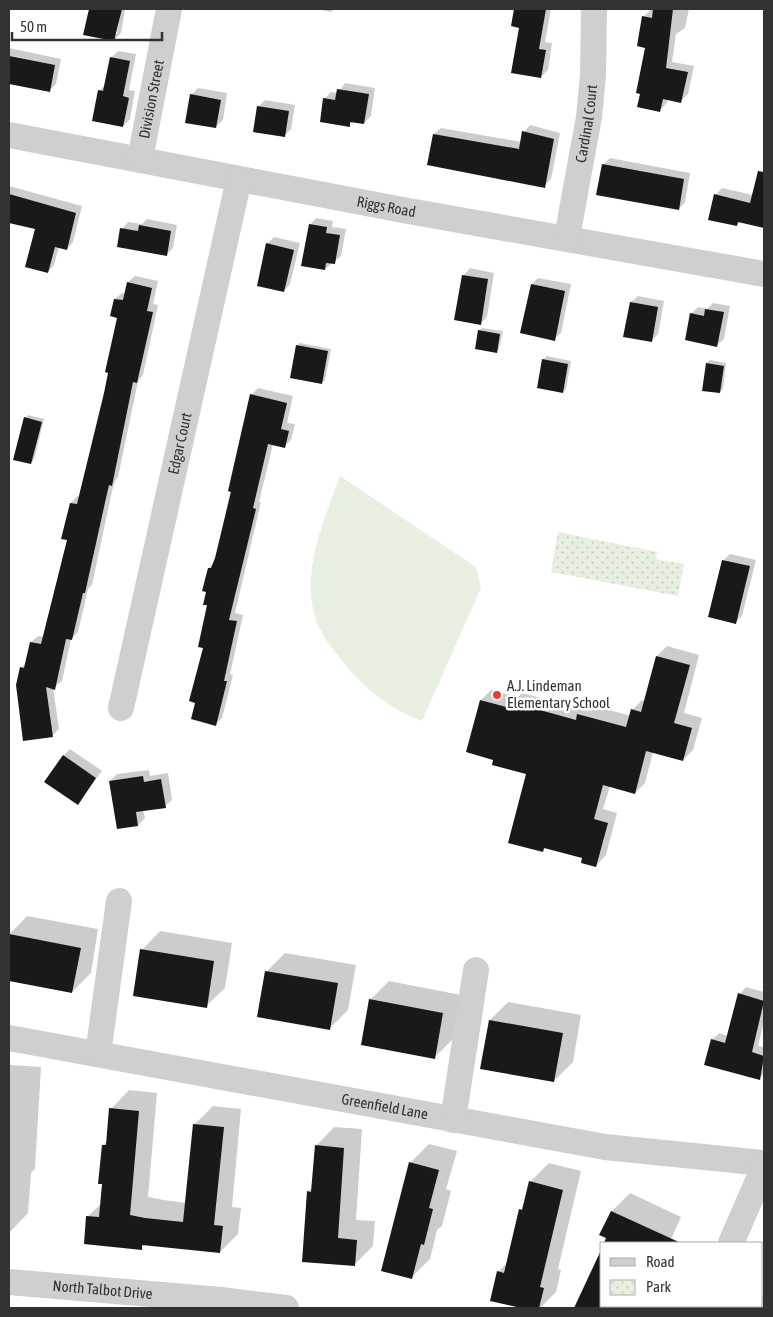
<svg xmlns="http://www.w3.org/2000/svg" width="773" height="1317" viewBox="0 0 773 1317" font-family="'Asap Condensed',sans-serif">
<style>
.grass{fill:#e7efe1}
.park{fill:url(#park-dots)}
.shadow{fill:#0003}
.building{fill:#191919}
.lines{fill:none;stroke-linecap:round;stroke-linejoin:round}
.minor{stroke:#cfcfcf;stroke-width:26}
.poi-dot{fill:#e54039;stroke:#fff;stroke-width:2}
.labels{text-anchor:middle;stroke-width:5;stroke-linejoin:round;paint-order:stroke}
.street-label{font-size:15px;fill:#323232;stroke:#fff}
.poi-label{font-size:15px;fill:#323232;stroke:#fff;text-anchor:start}
</style>
<defs>
<pattern id="park-dots" width="8" height="8" patternUnits="userSpaceOnUse" patternTransform="scale(1.25)"><rect width="8" height="8" fill="#e7efe1"/><path d="M2 2h.1M6 6h.1" fill="none" stroke="#c7cdc2" stroke-width="1.8" stroke-linecap="round"/></pattern>
</defs>
<rect width="100%" height="100%" fill="#fff"/>
<path class="grass" d="M340,476l136,91 5,21 -59,133c-30,-11 -54,-30 -74,-53 -13,-16 -29,-34 -34,-55 -12,-45 11,-95 26,-137z"/>
<path class="park" d="M558,532l99,20 -1,7 28,5 -6,32 -127,-24z"/>
<path class="shadow" d="M90,9h29l-5,25h3l4,-25h4l-4,24 -7,7 -29,-6z
M316,9h18l-3,3z
M516,9h35l-6,33 7,1 -4,27 -7,7 -21,-50 -7,-2z
M652,9h37l-4,19 -9,6 -4,28 22,4 -6,28 -7,7 -13,-3 -1,5 -7,7 -14,-63 -3,-30z
M9,48l52,11 -5,25 -7,7 -40,-8z
M118,51l18,3 -7,36 6,1 -5,28 -7,7 -24,-35 7,-7 5,-26z
M345,83l30,5 -4,28 -7,7 -10,-2 -5,4 -25,-26 7,-7 7,1z
M198,88l29,5 -4,27 -7,7 -25,-32z
M265,100l30,5 -4,24 -7,7 -25,-30z
M530,125l30,8 -9,46 -7,7 -110,-52 7,-6 81,14 2,-10z
M610,158l80,15 -5,29 -6,7 -76,-44z
M9,186l73,20 -9,36 -6,7 -8,-2 -5,18 -6,7 -12,-44 -27,-6z
M761,187l3,1v38l-23,-5 -5,4 -21,-30 7,-7 31,7z
M316,218l17,3 -1,6 14,2 -5,27 -16,13 -15,-44z
M147,219l30,6 -4,23 -7,7 -44,-26 6,-7 14,2z
M274,237l26,6 -10,41 -6,7 -17,-47z
M470,268l24,5 -7,44 -7,7 -24,-5 8,-44z
M135,276l23,5 -5,23 5,1 -15,70 -5,6 -20,96 -3,4 -3,10 -20,94 -4,4 -10,43 -7,7 -9,42 -9,7 6,41 -7,7 -31,-68 5,-5 5,-21 7,-6 6,1 24,-98 3,-36 6,-7 3,1 25,-104 13,-76 -3,-18 7,-6h4l2,-11z
M538,278l33,6 -10,49 -7,6 -22,-55z
M638,296l26,5 -6,33 -7,7 -20,-39z
M713,303l17,3 -6,33 -7,6 -26,-31 7,-7 9,2z
M482,328l21,3 -4,18 -3,3 -17,-21z
M300,343l31,6 -6,31 -3,3 -25,-37z
M547,356l24,5 -5,28 -3,3 -25,-5 6,-28z
M710,360l16,3 -3,26 -3,3 -13,-29z
M258,388l35,8 -6,27 8,1 -4,16 -6,6 -12,-2 -14,58h2l-26,111 8,2 -13,59 3,1 -11,43 -7,6 -11,-77 5,-42v-37l6,-6 36,-167z
M28,415l16,4 -10,41 -3,3 -6,-45z
M730,554l26,6 -14,56 -7,7 -11,-63z
M667,646l32,9 -15,58 18,5 -9,32 -10,10 -30,-8 -8,31 -10,10 -25,-7 -7,23 14,4 -11,42 -10,11 -13,-9 -37,-10 -3,4 -15,-77 -33,-15 -14,-59 10,-10 27,7 4,-4 61,16 5,-5 43,12 1,-6 10,-10 3,1 12,-45z
M70,749l32,22 -24,32 -14,-48z
M149,770l1,6 18,-3 4,27 -7,6 -22,4 2,8 -7,7 -20,3 -8,-47 7,-7z
M27,916l71,13 -7,44 -19,19 -63,-12v-45z
M160,931l72,12 -7,45 -19,18 -64,-56z
M285,953l71,12 -8,45 -19,19 -62,-58z
M389,981l72,14 -8,44 -18,18 -65,-57z
M746,987l18,5v29l-6,25 6,1v27l-5,5 -47,-39 7,-7 9,3 12,-42z
M508,1002l73,13 -8,47 -19,19 -64,-61z
M10,1065l31,2 -6,102 -4,4 -3,40 -18,19z
M129,1090l28,3 -9,104 16,3 23,3 7,-78 19,-19 28,3 -9,98 9,1 -3,26 -18,18 -75,-8 -4,4 -54,-31 15,-14 1,-58 5,-4 3,-32z
M334,1127l28,2 -6,91 19,1 -2,25 -19,19 -46,-73 5,-5 3,-41z
M429,1144l28,7 -11,38 5,2 -9,35 -5,4 -7,29 -19,19v-116z
M549,1163l32,8 -23,98 3,1 -5,22 -16,16h-14l-34,-8 6,-28 9,-9 13,-53 5,-5 5,-23z
M630,1193l51,24 -9,20 -6,6h-61l3,-5 -7,-3 11,-24z
M602,1251v55h18l-1,2h-44z
M764,1291v17h-3l1,-12z"/>
<path class="building" d="M89,9h33l-8,32 -31,-6z
M514,9h32l-7,40 7,1 -5,28 -30,-5 8,-45 -8,-2z
M653,9h20l-7,59 22,4 -7,31 -18,-4 -3,13 -23,-5 3,-13 -4,-1 9,-45 -8,-2 5,-30 10,2z
M9,56l46,9 -5,27 -41,-8z
M110,57l20,4 -7,35 6,2 -6,29 -31,-6 6,-31 5,1z
M337,89l32,5 -5,30 -14,-2v5l-30,-5 3,-24 12,2z
M190,94l31,6 -5,28 -31,-5z
M257,106l32,5 -4,26 -32,-5z
M522,131l32,8 -9,49 -118,-23 6,-31 86,15z
M602,164l82,15 -5,31 -83,-15z
M758,171l6,1v56l-26,-6 -1,4 -29,-6 6,-26 36,9z
M9,194l67,19 -9,37 -12,-3 -7,26 -23,-6 10,-38 -26,-6z
M309,224l18,3 -1,6 14,2 -5,29 -9,-1 -1,7 -24,-4z
M139,225l32,6 -4,25 -50,-9 3,-19 18,3z
M266,243l28,7 -10,42 -27,-6z
M462,275l26,4 -7,46 -27,-5z
M127,282l25,6 -5,23 6,1 -16,71 -4,-1 -21,104 -3,-1 -3,13 -21,95h-2l-11,47 -6,-1 -11,51 -9,-3 7,50 -30,4 -7,-56 4,-18 4,1 6,-26 11,2 26,-104 -6,-1 9,-36 7,1 27,-111 4,-20 -3,-1 12,-54 -7,-2 4,-17 9,1z
M531,284l34,7 -10,50 -35,-8z
M630,302l28,5 -6,35 -29,-5z
M705,309l19,3 -7,35 -32,-7 5,-27 14,3z
M478,330l22,4 -3,19 -22,-4z
M296,345l32,6 -6,33 -32,-6z
M542,359l26,5 -5,29 -26,-5z
M706,363l18,3 -4,27 -18,-2z
M250,394l37,9 -6,26 8,2 -4,17 -17,-4 -15,64 3,1 -27,111 8,1 -13,60h3l-11,45 -25,-7 4,-16 -6,-2 14,-53 -5,-1 9,-42h-4l3,-13 -4,-1 6,-23h3l4,-10 16,-66 -3,-1z
M24,417l18,5 -11,42 -18,-4z
M722,560l28,6 -14,58 -28,-7z
M656,656l34,9 -16,58 18,5 -9,33 -37,-10 -11,43 -32,-9 -9,34 14,4 -12,44 -15,-4 1,-5 -38,-10 -1,4 -35,-9 18,-69 -34,-9 1,-5 -27,-8 14,-52 30,8 1,-6 65,18 1,-6 49,13 5,-18 10,3z
M63,755l33,23 -18,27 -34,-23z
M143,776l1,6 17,-3 5,29 -30,4 2,14 -21,3 -8,-48z
M9,934l72,14 -9,45 -63,-12z
M140,949l74,12 -7,47 -74,-12z
M265,971l73,12 -8,47 -73,-13z
M738,993l26,8 -12,51 12,4 -4,24 -56,-15 7,-26 14,4z
M369,999l74,14 -8,46 -74,-14z
M489,1020l74,13 -9,49 -74,-13z
M109,1108l30,3 -9,104 15,3 38,4 10,-98 31,3 -10,98 9,1 -3,27 -78,-8v5l-58,-6 2,-28 13,1 3,-33h-4l4,-39h4z
M315,1145l29,3 -6,90 19,2 -2,26 -53,-4 5,-71 4,1z
M409,1162l30,8 -10,38 4,1 -9,36 -3,-1 -9,35 -31,-8z
M529,1181l34,9 -23,97 4,1 -5,20h-18l-31,-7 7,-30 7,2 15,-64 3,1z
M611,1211l70,32h-77l2,-5 -7,-3z
M602,1248v60h-28z"/>
<g class="lines">
<g class="minor">
<path id="s1" d="M9,135l394,75 361,64"/>
<path id="s2" d="M140,159l29,-150"/>
<path id="s3" d="M567,237l22,-120 4,-42 1,-66"/>
<path id="s4" d="M121,708l118,-529"/>
<path id="s5" d="M9,1038l596,109 159,16"/>
<path d="M98,1054l21,-153"/>
<path d="M453,1120l23,-150"/>
<path d="M731,1243l33,-76"/>
<path id="s6" d="M9,1282l212,18 65,8"/>
<path d="M702,1308l1,-2"/>
</g>
</g>
<circle class="poi-dot" cx="497" cy="695" r="5"/>
<g class="labels">
<g class="street-label">
<text dy="5" stroke="none"><textPath href="#s2" startOffset="61">Division Street</textPath></text>
<text dy="5" stroke="none"><textPath href="#s3" startOffset="115">Cardinal Court</textPath></text>
<text dy="5" stroke="none"><textPath href="#s1" startOffset="384">Riggs Road</textPath></text>
<text dy="5" stroke="none"><textPath href="#s4" startOffset="271">Edgar Court</textPath></text>
<text dy="5" stroke="none"><textPath href="#s5" startOffset="382">Greenfield Lane</textPath></text>
<text dy="5" stroke="none"><textPath href="#s6" startOffset="94">North Talbot Drive</textPath></text>
</g>
<g class="poi-label">
<text x="507" y="691">A.J. Lindeman<tspan x="507" dy="17">Elementary School</tspan></text>
</g>
</g>
<rect width="773" height="1317" fill="none" stroke="#323232" stroke-width="20"/>
<rect x="600" y="1242" width="162" height="65" fill="#ffffff" stroke="#adadad"/>
<rect x="610" y="1258" width="25" height="8" fill="#cfcfcf" stroke="#adadad"/>
<text x="646" y="1267" font-size="15" fill="#323232">Road</text>
<rect x="610" y="1280" width="25" height="15" fill="url(#park-dots)" stroke="#adadad"/>
<text x="646" y="1292" font-size="15" fill="#323232">Park</text>
<path d="M12 32v8h150v-8" fill="none" stroke="#323232" stroke-width="2.5"/>
<text x="20" y="32" font-size="15" fill="#323232" stroke="#ffffff" stroke-width="4" paint-order="stroke">50 m</text>
</svg>
